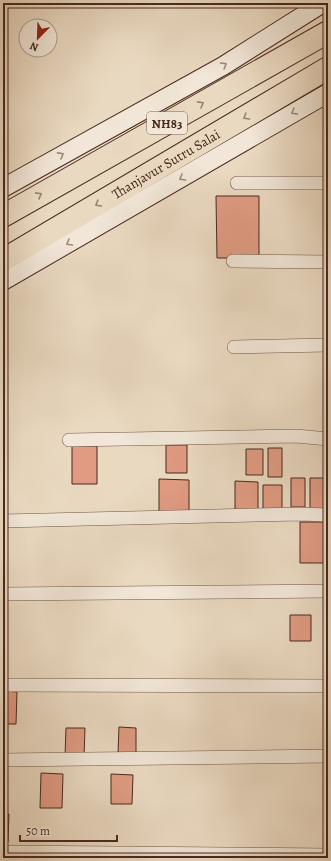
<svg xmlns="http://www.w3.org/2000/svg" width="331" height="861" viewBox="0 0 331 861" font-family="Alegreya,serif">
<style>
.building{fill:#e09b82;stroke:#49291e}
.lines{fill:none;stroke-linecap:round;stroke-linejoin:round}
.street-casing{stroke:#715547;stroke-width:14}
.secondary-casing{stroke:#49291e;stroke-width:20}
.highway-casing{stroke:#49291e;stroke-width:24}
.street{stroke:#f1e6d7;stroke-width:13}
.secondary{stroke:#f1e6d7;stroke-width:18}
.highway{stroke:#ead9c1;stroke-width:22}
.oneway{stroke:#9d887a}
.oneway2{stroke:#9a8170}
.labels{text-anchor:middle;stroke-width:4;stroke-linejoin:round;paint-order:stroke}
.shield{fill:#f1e6d7;stroke:#7b6256;stroke-width:1}
.shield-label{font-size:13px;font-weight:bold;fill:#49291e}
.street-label{font-size:14px;fill:#49291e;stroke:#f1e6d7}
</style>
<rect width="100%" height="100%" fill="#ead9c1"/>
<filter id="stains"><feTurbulence type="fractalNoise" baseFrequency=".005" numOctaves="4"/><feColorMatrix values="0 0 0 0 .2 0 0 0 0 .09 0 0 0 0 .02 0 0 0 .5 -.17"/></filter>
<radialGradient id="worn" r=".72"><stop offset=".6" stop-color="#630" stop-opacity="0"/><stop offset="1" stop-color="#630" stop-opacity=".3"/></radialGradient>
<path class="building" d="M216,196h43v62h-42z
M166,445h21v28h-21z
M72,446h25v38h-25z
M268,448h14v29h-14z
M246,449h17v26h-17z
M291,478h14v29h-14z
M310,478h18v32h-18z
M159,479l30,1v32h-30z
M235,481l23,1v28h-23z
M263,485h19v26h-19z
M300,522h28v41h-28z
M290,615h21v26h-21z
M3,691l14,1 -1,32h-13z
M119,727l17,1v26l-18,-1z
M66,728h19l-1,29 -19,-1z
M41,773l22,1 -1,34h-22z
M111,774l22,1 -1,29h-21z
M3,814h6l-1,28h-5z"/>
<g class="lines">
<g class="street-casing">
<path id="street" d="M237,183h91
M233,261l95,1
M234,347l94,-2
M69,440l227,-4 32,3
M3,521l296,-7 29,1
M3,594l325,-3
M3,685l325,1
M3,760l325,-4
M3,852l325,3"/>
</g>
<g class="secondary-casing">
<path id="secondary" d="M3,188l220,-122 100,-63
M3,281l325,-188"/>
</g>
<g class="highway-casing">
<g id="highway">
<path d="M3,216l325,-184"/>
<path id="s1" d="M3,260l325,-192"/>
</g>
</g>
<use href="#street" class="street"/>
<use href="#secondary" class="secondary"/>
<use href="#highway" class="highway"/>
</g>
<defs><path id="oneway-chevron" d="M-2-3.5L2.5 0L-2 3.5" fill="none" stroke-width="1.6" stroke-linecap="round" stroke-linejoin="round"/></defs>
<g class="oneway">
<use href="#oneway-chevron" transform="translate(224 65) rotate(-31)"/>
<use href="#oneway-chevron" transform="translate(294 112) rotate(150)"/>
<use href="#oneway-chevron" transform="translate(61 155) rotate(-29)"/>
<use href="#oneway-chevron" transform="translate(182 178) rotate(150)"/>
<use href="#oneway-chevron" transform="translate(69 243) rotate(150)"/>
</g>
<g class="oneway2">
<use href="#oneway-chevron" transform="translate(201 104) rotate(-29)"/>
<use href="#oneway-chevron" transform="translate(246 117) rotate(149)"/>
<use href="#oneway-chevron" transform="translate(39 195) rotate(-29)"/>
<use href="#oneway-chevron" transform="translate(98 204) rotate(149)"/>
</g>
<g class="labels">
<rect class="shield" x="147" y="112" width="40" height="22" rx="3"/>
<g class="shield-label">
<text x="167" y="128">NH83</text>
</g>
<g class="street-label">
<text dy="5" stroke="none"><textPath href="#s1" startOffset="189">Thanjavur Sutru Salai</textPath></text>
</g>
</g>
<rect width="331" height="861" fill="none" stroke="#ead9c1" stroke-width="16"/>
<rect x="4" y="4" width="323" height="853" fill="none" stroke="#49291e" stroke-width="2"/>
<rect x="8" y="8" width="315" height="845" fill="none" stroke="#49291e"/>
<g transform="translate(38 38) rotate(203)"><circle r="19" fill="#f1e6d7" stroke="#ae9a8d"/>
<path d="M0-3L7 15L0 10L-7 15Z" fill="#8f2418"/>
<text y="-6" font-size="11" font-weight="bold" text-anchor="middle" fill="#49291e">N</text>
</g>
<path d="M20 835v6h97v-6" fill="none" stroke="#49291e" stroke-width="2"/>
<text x="26" y="835" font-size="12" fill="#49291e" stroke="#f1e6d7" stroke-width="3" paint-order="stroke">50 m</text>
<rect width="100%" height="100%" filter="url(#stains)"/>
<rect width="100%" height="100%" fill="url(#worn)"/>
</svg>
